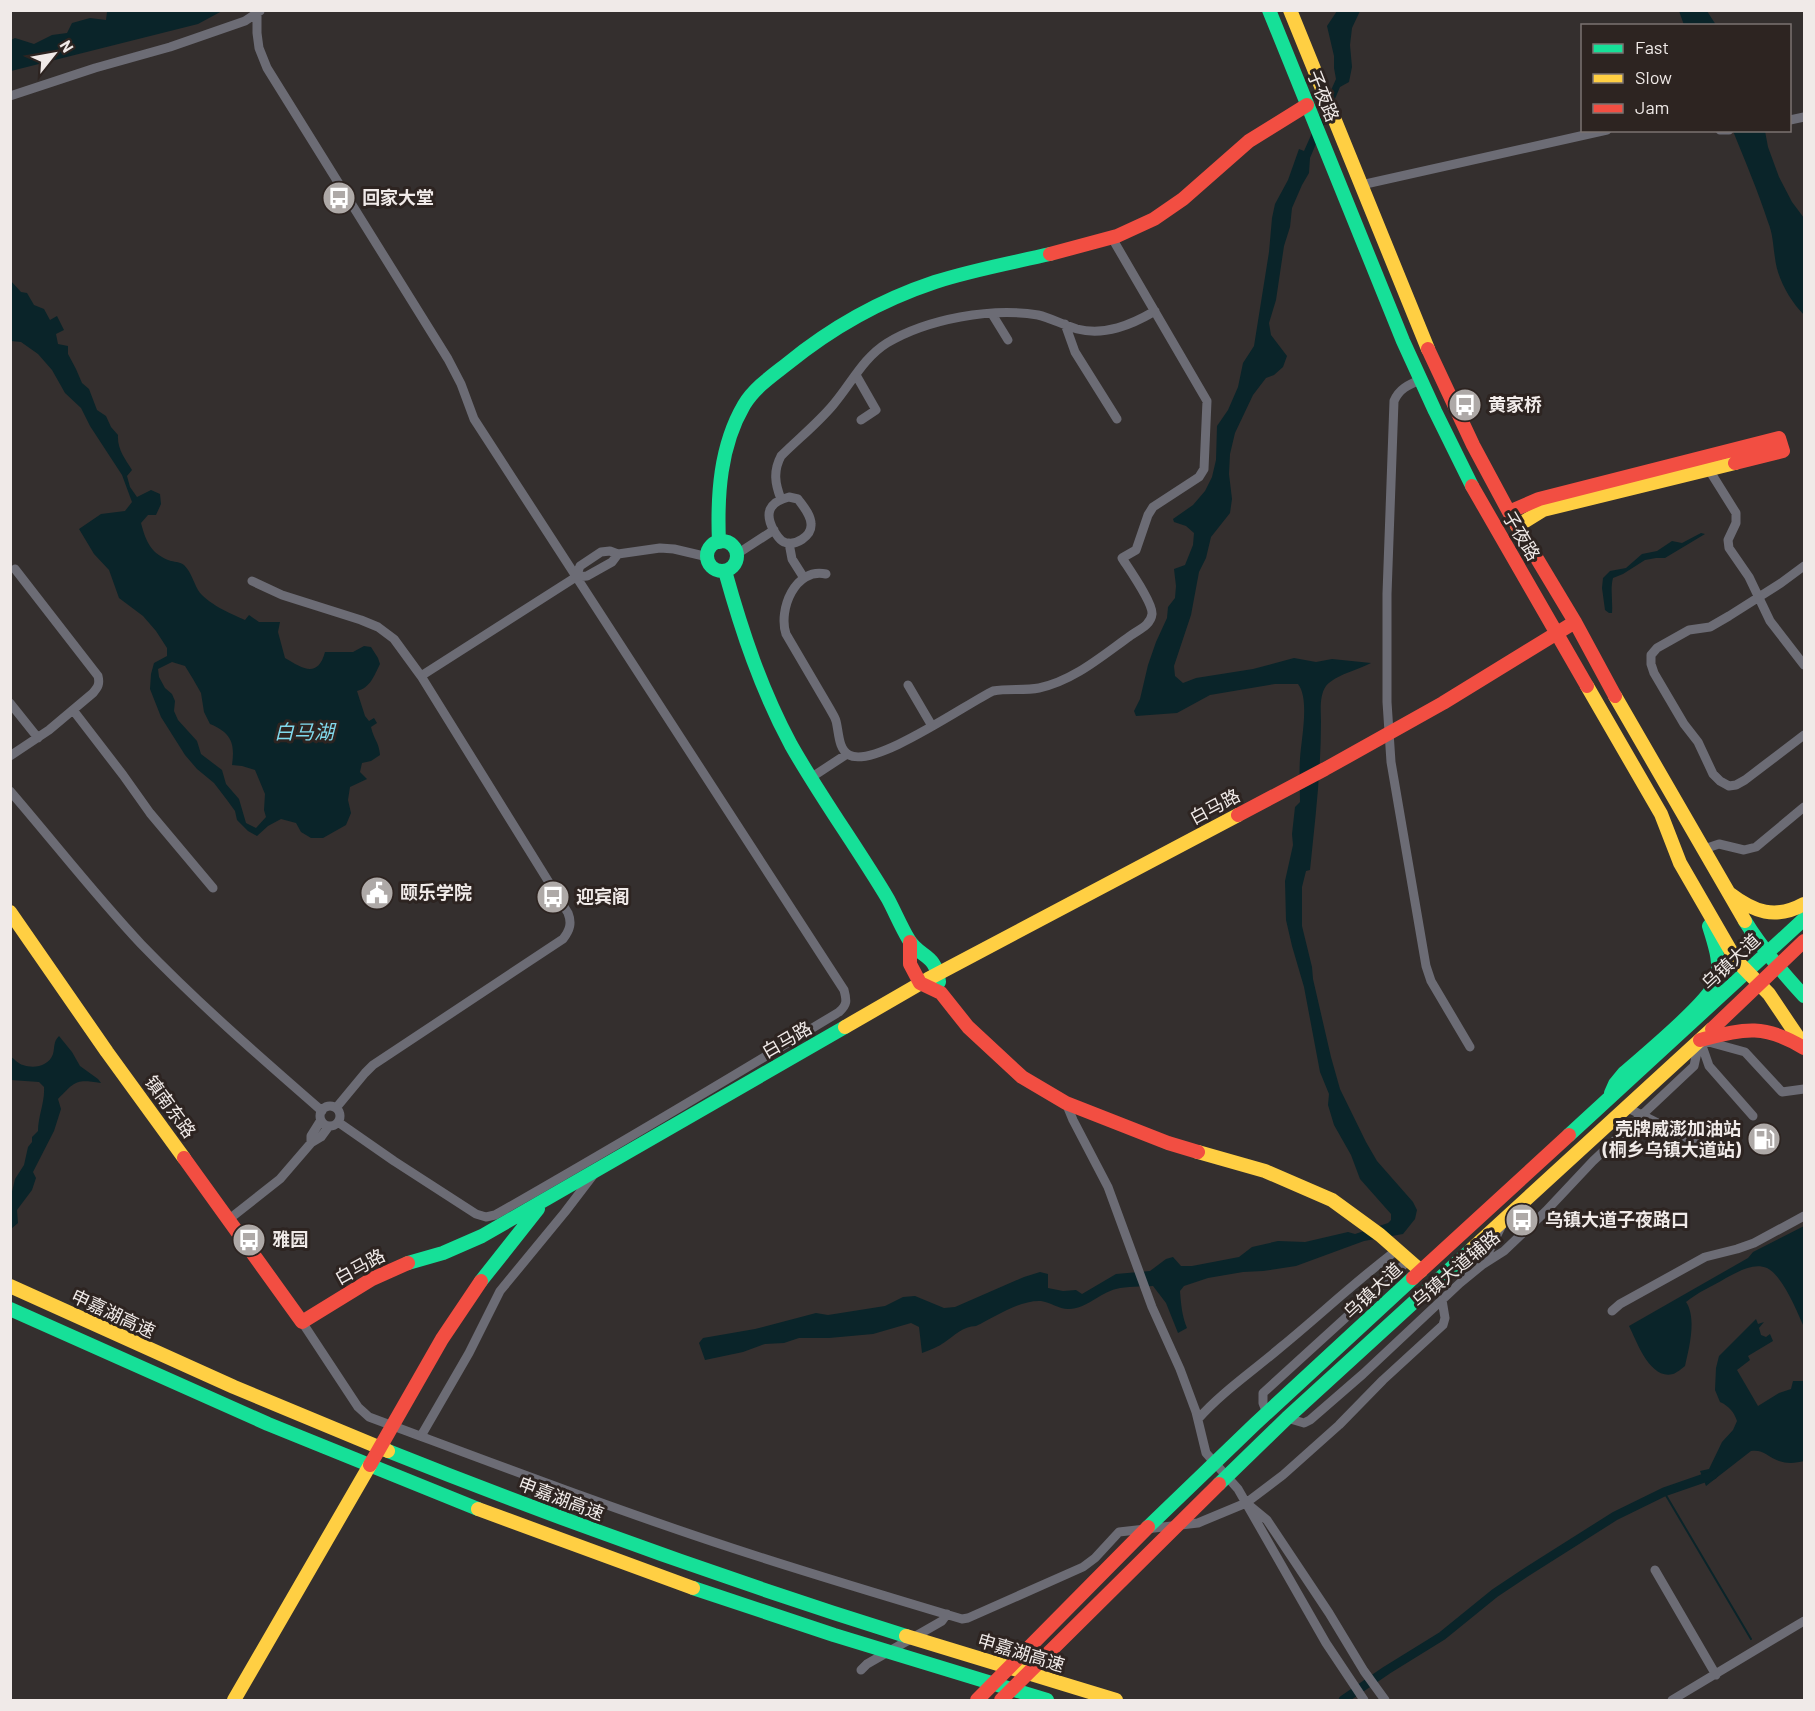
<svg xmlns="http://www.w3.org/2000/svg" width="1815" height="1711" viewBox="0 0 1815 1711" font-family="Barlow,'Noto Sans SC',sans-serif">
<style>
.water{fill:#0a2429;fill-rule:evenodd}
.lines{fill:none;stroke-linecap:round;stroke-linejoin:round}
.stream{stroke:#0a2429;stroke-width:2}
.canal{stroke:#0a2429;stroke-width:9}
.street{stroke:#6c6c75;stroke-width:9}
.fast{stroke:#16e098;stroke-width:14}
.slow{stroke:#ffcf43;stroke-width:14}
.jam{stroke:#f24e42;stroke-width:14}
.labels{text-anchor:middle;stroke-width:6;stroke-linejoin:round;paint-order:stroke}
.street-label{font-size:18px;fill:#f0eae8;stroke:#2d2421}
.poi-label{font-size:18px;font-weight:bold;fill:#f0eae8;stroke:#2d2421;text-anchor:start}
.water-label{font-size:20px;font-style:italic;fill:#81d9ec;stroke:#2d2421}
</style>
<rect width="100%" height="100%" fill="#342f2e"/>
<path class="water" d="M111,11h111l-24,13 -187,47v-31l4,-2 19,6 18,-9 15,-2 5,-10 18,-5 16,2 1,-8z
M1337,11h23l-8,17 -2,17 2,22 -3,15 -9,5 -30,71 -1,15 -7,12 -10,23 -2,19 -6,19 -8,54 -7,23 2,12 16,21 -4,11 -9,8 -8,3 -13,17 -18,38 -5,21 -1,20 3,25 -2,14 -19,24 -5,21 -7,14 -8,43 -17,51 1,10 8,7 13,-5 57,-9 41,-11 22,4 16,-3 39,4c-13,7 -36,12 -45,23 -7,10 -5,25 -5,36 0,50 -6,99 -11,148l-4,1 -4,16v39l10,41 1,12 18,78 9,32 26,53 11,19 36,41 4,8 -2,9 -12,15 -39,7 -68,25 -33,5 -20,1 -35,6 -24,8 -4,5c1,13 2,25 7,37l-9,5 -12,-30 -13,-17c-12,1 -26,0 -37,3 -16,4 -32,21 -48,20 -9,0 -18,-7 -27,-8 -22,-1 -46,16 -65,25 -13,0 -22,10 -31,16 -7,5 -15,8 -23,11l-3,-26 -8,-4 -38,11 -44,4h-30l-15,5 -19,1 -22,8 -38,8 -6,-17 4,-5 52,-9 61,-16 12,2 57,-9 18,-9 12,-1 29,12 11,-1 69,-30 16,-5 8,2v14l15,3 13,-1 6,4 34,-20 34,-3 16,-12 7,-2 8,9h11l47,-9 13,-10 26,-6 27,1 43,-10 7,2 33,-11 3,-3v-6l-31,-35 -9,-24 -17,-30 -6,-20 1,-11 -9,-22 -16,-85 -12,-41 -6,-26 -1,-39 8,-36 -1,-11 3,-27 5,-5c0,-14 -1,-29 0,-43 1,-19 10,-60 -2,-75h-23l-65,11 -33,18 -41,3 -2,-5 6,-12 8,-34 8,-23 11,-24 1,-11 7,-9 1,-12 -2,-17 11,-4 8,-20 1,-12 -8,-7 -12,-4 -1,-3 20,-14 12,-14 7,-14 4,-17 1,-34 11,-16 10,-23 5,-24 11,-17 15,-94 3,-34 3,-14 13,-24 11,-31 5,2 32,-72 -2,-11v-12l-7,-30z
M1679,11h28l9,14h-32z
M1733,131h32l3,16 11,30 13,25 12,16v97c-14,-14 -27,-37 -29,-57 -2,-13 -2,-24 -7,-36 -10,-31 -23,-61 -35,-91z
M10,280l11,12 6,1 7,12 10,4 6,11 7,-4 7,14 -8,4 2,10 10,2v8l8,15 6,14 7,6 8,21 9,6 5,11 7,8c-1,14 7,24 14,35l-5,6 3,11 7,10 14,-7 9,4 1,10 -5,11h-8l-7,8c5,19 10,31 30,38 5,1 9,1 13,4 7,7 9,16 14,25 8,13 33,24 47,30l4,-5 10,7h21l-2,10 7,26c18,11 33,20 40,-6h28l11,-6 7,1 7,11 2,6c-6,12 -10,24 -23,27l8,25 4,5 5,-3 3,5 -6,4c3,13 8,15 9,28l-9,6 -9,2 -2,9 7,7 -17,8 -2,13 3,13 -5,12 -23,13h-12l-10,-6 -5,-9 -15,-4 -13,7 -11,10 -9,-5 -11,-11 -2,-9 -8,-11 -13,-17 -17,-14 -12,-14 -24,-38 -11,-28 1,-15 3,-11 13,-7v-8l-11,-17 -13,-15 -24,-18 -10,-28 -15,-16 -15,-25 22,-15 24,-3 7,-9 -10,-27 -32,-49 -9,-18 -16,-15 -13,-23 -14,-16 -17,-12 -10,-1zM172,662l13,4 8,13 8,14 3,19 6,12c22,9 25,20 22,41l10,1 13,4 10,24 -1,16 2,7 -10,11 -10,-5 -7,-24 -13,-15 -4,-14 -21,-16 -4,-13 -19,-21 -4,-9 1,-10 -3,-7 -7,-6 -6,-11 -1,-8z
M1701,533l4,1 -40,24h-9l-11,2 -22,14 -10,4c-3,11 0,23 -1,35h-3l-4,-3 -3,-22 1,-10 7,-7 16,-3 16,-14 15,-3 15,-10 10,2z
M59,1036l13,16 8,14 18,13 3,4c-26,-4 -25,-2 -43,16l3,10 -7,22 -21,41 3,6 -4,12 -15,20 1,13 -7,6v-33l4,-17 9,-14 4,-18 4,-5v-5l6,-6c0,-15 7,-29 6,-44l-5,-5 -28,-2v-23c4,2 7,7 12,8 11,4 26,1 30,-11 2,-7 0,-12 6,-18z
M1804,1226v101c-7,-15 -21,-51 -37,-59 -14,-6 -29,4 -41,10 -13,8 -28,14 -40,24 11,16 3,46 -1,64 -3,2 -8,7 -12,8 -23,6 -36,-32 -44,-48l119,-68 5,-6z
M1756,1319l2,5 6,-2 -5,6 2,7 5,2 4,-3 3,7 -25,15 2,4 -13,10 21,36 21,-13 12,-4 2,-8h11v80c-7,2 -17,3 -25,0 -11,-4 -16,-12 -28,-10l-45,35 -6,-15 9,-2 13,-27 11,-12 4,-9c-3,-9 -8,-15 -17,-19l-5,-12 1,-22 3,-12z"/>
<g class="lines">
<path class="stream" d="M1664,1492l87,147"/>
<path class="canal" d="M1343,1700l44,-30 55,-34 53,-43 30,-20 90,-57 49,-24 49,-17"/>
<path class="street" d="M257,10v23l2,15 8,20 181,291 13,25 13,35 370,571c3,11 3,15 -5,22 -114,69 -228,137 -344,203l-9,2 -10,-3 -82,-53 -56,-39
M10,96l85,-28 75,-21 75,-26 15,-10
M1790,120l14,-3
M1720,130h9
M1361,185l246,-55
M992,314l16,26
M1065,324l10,28 42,67
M856,375l20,35 -15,10
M1420,380c-12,5 -21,9 -26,21l-7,193v108l4,60 35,204 5,15 39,66
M1706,465l30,48v10l-8,17 1,8 20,29 21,44 34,44
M789,497l9,2c5,7 13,16 13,25 1,12 -16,23 -27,18 -5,-2 -7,-7 -10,-11 -10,-18 -5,-29 15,-34z
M781,499c-6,-15 -8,-28 0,-43 17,-17 36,-32 52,-51 18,-21 30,-47 54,-62 40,-24 105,-36 151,-28 13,3 25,10 39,14 28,7 54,-4 78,-18
M789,543l3,16 12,19
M737,554l37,-24
M1804,566l-23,17 -52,33 -19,11 -21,3 -32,18 -6,7v9l3,9 30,51 14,18 15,32 7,7 9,5 7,-1 9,-5 59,-45
M826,574c-31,-7 -48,36 -40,60l44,75c2,4 5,8 6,12 3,11 2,28 13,34 25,14 117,-51 144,-64 15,-3 31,0 46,-3 34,-7 63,-32 91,-52 8,-6 21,-11 22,-22 1,-11 -23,-45 -30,-56l14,-8 12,-35 5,-8 46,-30 5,-8 3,-68 -95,-163
M576,577l4,-11 21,-14 9,-1 8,3 42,-6 14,1 34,8
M252,581l30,14 79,25 17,7 16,12 27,37 147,237c4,10 2,17 -5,26l-190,126 -8,8 -29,35
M421,676l155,-99 11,-1 25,-14 6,-8
M908,685l24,41
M10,703l28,35
M73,710l50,65 27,38 63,75
M10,756l39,-26 44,-37c5,-6 7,-9 5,-17l-83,-107
M812,777l35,-23
M10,791c44,51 85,104 131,153 57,59 119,113 181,167
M1704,849l15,-5 25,6 12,-3 48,-40
M1700,1040l9,26 44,50
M1705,1041l40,11 37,40 22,-3
M1066,1103l7,17 35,67 44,120 28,62 16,43 10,41 32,36 88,154 38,57
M320 1116a10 10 0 1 1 20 0a10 10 0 1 1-20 0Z
M1626,1107l85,43
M311,1143v-7l10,-16
M228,1220l52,-41 31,-36 10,-6 8,-11
M1483,1263l18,-36
M1612,1311l8,-7 85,-47 32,-8 17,-6 50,-27
M302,1322l56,85 11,10c121,45 241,91 363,131 76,25 153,48 230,71l6,-1 115,-51 12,-9 24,-26 79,-9 48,-20 37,-28 56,-50 44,-45 60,-55 2,-7 -3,-18
M1267,1413l-4,-10v-10l146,-133
M1287,1418l17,5 6,-3 53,-46 97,-91 22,-18 22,-14 42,-40 47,-50 101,-95 5,-23
M1198,1419c24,-27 55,-48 83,-72 39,-32 76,-67 116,-97
M421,1436l48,-83 31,-62 65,-79 29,-38
M1250,1506l17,14 62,93 35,58 21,29
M1655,1570l61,105
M861,1670l6,-6 75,-43 5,-7
M1672,1700l132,-79"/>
<path class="fast" d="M1269,10l134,331 32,70 37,75
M707 556a15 15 0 1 1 30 0a15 15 0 1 1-30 0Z
M719,542c-2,-47 1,-96 25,-137 10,-17 29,-30 43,-41 44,-36 94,-64 148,-82 37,-12 76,-19 115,-28
M725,571c17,61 36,118 66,174 30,53 66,102 97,154 7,13 13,28 21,41 11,18 27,13 30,42
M1745,921c17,28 37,51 59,75
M1611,1093l4,-9 9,-11c19,-17 86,-71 92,-92 6,-18 -2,-38 -7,-55
M1569,1135l235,-216
M408,1263l35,-10 39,-17 363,-209
M481,1281l57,-72
M10,1309l258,115 210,85
M388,1451c170,68 343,130 518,185
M1219,1484l68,-66 185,-169
M1148,1527l107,-103 158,-146
M693,1588l141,47 213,65"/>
<path class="slow" d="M1290,10l138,339
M1517,526l26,-16 192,-47
M1587,686l74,128 19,49 56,97 33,34 35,52
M1615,696l130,225
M1729,893c25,19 46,27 75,11
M10,912l97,140 77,106
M845,1027l83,-48 310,-164
M1198,1152l67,19 67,29 48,35 41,36
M1472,1249l240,-220
M10,1286l224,101 154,64
M478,1509l215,79
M906,1636l210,64
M234,1700l136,-235"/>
<path class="jam" d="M1050,254l67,-18 37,-17 29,-20 66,-58 58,-36
M1428,349l45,96 36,67 66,110 40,74
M1472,486l115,200
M1509,512l30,-13 240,-61 4,13 -48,12
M1238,815l87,-46 118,-66 132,-81
M910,942v22l10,19 21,10 27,34 54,50 44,26 102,40 30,9
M1712,1029l92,-88
M1700,1040c44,-11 63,-17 104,8
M184,1158l118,164 70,-43 36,-16
M1413,1278l156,-143
M370,1465l72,-126 39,-58
M977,1700l171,-173
M1001,1700l218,-216"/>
</g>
<defs>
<g id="bus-disc" transform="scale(1.725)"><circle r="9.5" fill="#aea9a7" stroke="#2d2421"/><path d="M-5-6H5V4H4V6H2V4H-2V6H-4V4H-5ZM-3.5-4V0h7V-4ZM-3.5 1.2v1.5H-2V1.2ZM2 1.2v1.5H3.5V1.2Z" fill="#fff"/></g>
<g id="civic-disc" transform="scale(1.725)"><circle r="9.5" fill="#aea9a7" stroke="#2d2421"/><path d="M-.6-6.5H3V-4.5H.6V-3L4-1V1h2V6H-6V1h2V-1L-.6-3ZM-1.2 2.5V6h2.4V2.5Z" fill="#fff"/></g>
<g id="fuel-disc" transform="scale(1.725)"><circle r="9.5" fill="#aea9a7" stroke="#2d2421"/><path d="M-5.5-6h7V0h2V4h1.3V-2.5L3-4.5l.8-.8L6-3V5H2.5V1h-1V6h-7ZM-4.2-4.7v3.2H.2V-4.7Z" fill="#fff"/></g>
</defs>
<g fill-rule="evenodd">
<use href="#bus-disc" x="339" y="198"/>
<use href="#bus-disc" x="1465" y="405"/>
<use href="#civic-disc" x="377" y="893"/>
<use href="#bus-disc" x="553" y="897"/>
<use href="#fuel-disc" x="1764" y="1139"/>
<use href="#bus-disc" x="1522" y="1220"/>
<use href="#bus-disc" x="249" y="1240"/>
</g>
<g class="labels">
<g class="street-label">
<text transform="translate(1323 96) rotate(68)" y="6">子夜路</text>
<text transform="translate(1521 536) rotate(59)" y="6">子夜路</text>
<text transform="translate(1215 807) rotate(-28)" y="6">白马路</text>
<text transform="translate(1731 962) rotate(-43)" y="6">乌镇大道</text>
<text transform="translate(787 1040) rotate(-30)" y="6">白马路</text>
<text transform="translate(170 1107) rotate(54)" y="6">镇南东路</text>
<text transform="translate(360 1267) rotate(-29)" y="6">白马路</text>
<text transform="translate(1456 1269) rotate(-40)" y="6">乌镇大道辅路</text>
<text transform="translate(1373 1291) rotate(-43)" y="6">乌镇大道</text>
<text transform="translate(113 1314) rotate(25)" y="6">申嘉湖高速</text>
<text transform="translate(561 1499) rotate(21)" y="6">申嘉湖高速</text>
<text transform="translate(1021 1653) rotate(17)" y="6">申嘉湖高速</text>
</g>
<g class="poi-label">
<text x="362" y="204">回家大堂</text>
<text x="1488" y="411">黄家桥</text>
<text x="400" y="899">颐乐学院</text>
<text x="576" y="903">迎宾阁</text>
<text x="1741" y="1135" text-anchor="end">壳牌威澎加油站<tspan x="1741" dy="21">(桐乡乌镇大道站)</tspan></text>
<text x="1545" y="1226">乌镇大道子夜路口</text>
<text x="272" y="1246">雅园</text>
</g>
<g class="water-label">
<text x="304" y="739">白马湖</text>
</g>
</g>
<rect width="1815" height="1711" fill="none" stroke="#f0eae8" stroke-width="24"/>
<rect x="1581" y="24" width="210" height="108" fill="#2d2421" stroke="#7b7371" stroke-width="1.5"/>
<rect x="1593" y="44" width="30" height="9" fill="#16e098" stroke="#7b7371" stroke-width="1.5"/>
<text x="1635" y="54" font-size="18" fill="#f0eae8">Fast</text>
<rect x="1593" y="74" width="30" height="9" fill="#ffcf43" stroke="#7b7371" stroke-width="1.5"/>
<text x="1635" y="84" font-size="18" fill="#f0eae8">Slow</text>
<rect x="1593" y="104" width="30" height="9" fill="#f24e42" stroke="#7b7371" stroke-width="1.5"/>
<text x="1635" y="114" font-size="18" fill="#f0eae8">Jam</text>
<g transform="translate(54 54) rotate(59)" stroke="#2d2421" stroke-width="4.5" paint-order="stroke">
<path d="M0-4.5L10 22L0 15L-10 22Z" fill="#f0eae8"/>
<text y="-9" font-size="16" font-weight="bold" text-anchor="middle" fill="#f0eae8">N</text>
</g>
</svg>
